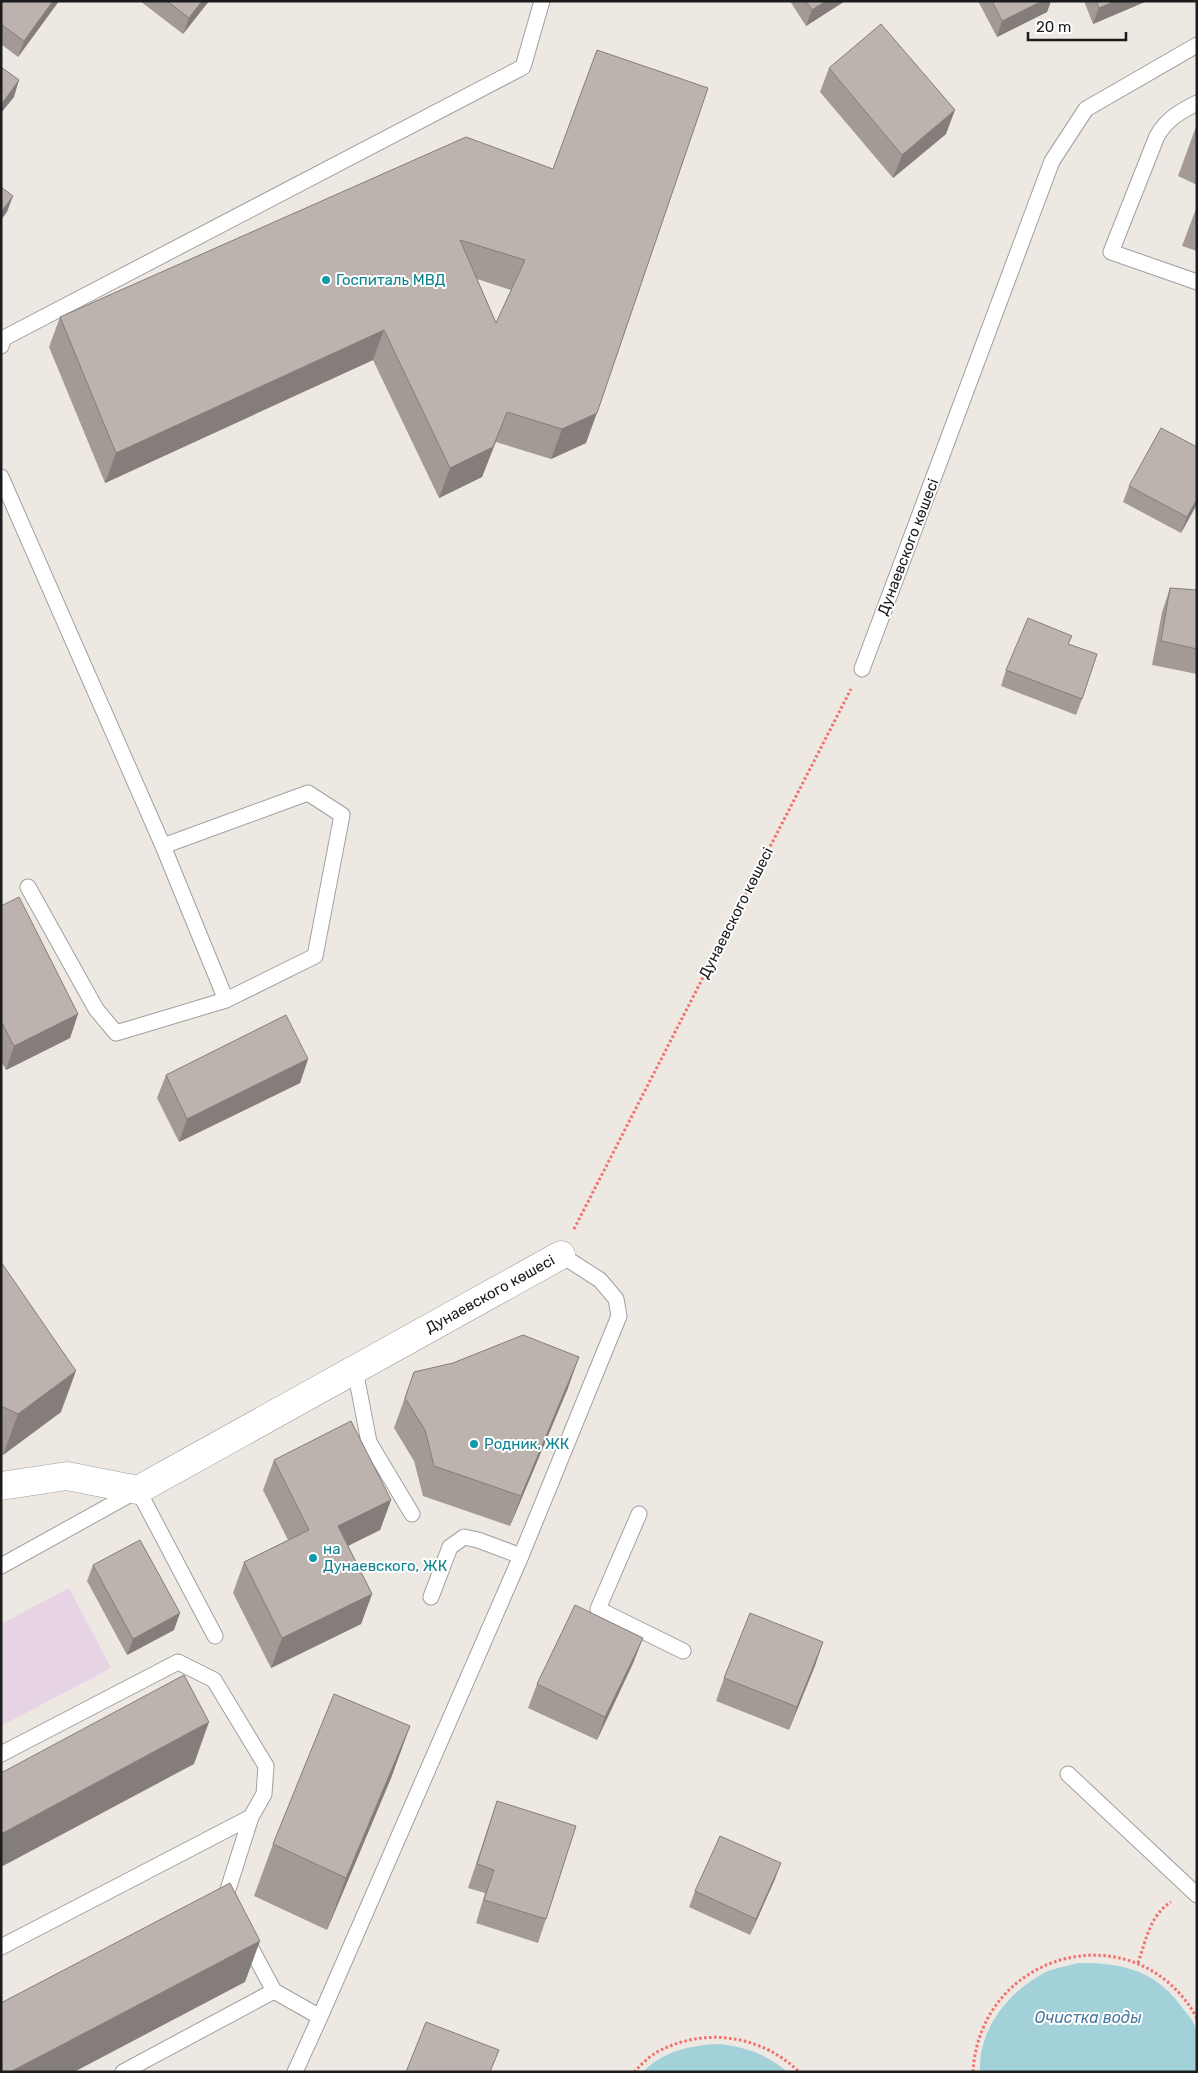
<svg xmlns="http://www.w3.org/2000/svg" width="1198" height="2073" viewBox="0 0 1198 2073" font-family="Rubik,sans-serif">
<style>
.industrial{fill:#e6d4e4}
.water{fill:#a3d1d9}
.lines{fill:none;stroke-linecap:round;stroke-linejoin:round}
.service-casing{stroke:#a0a0a0;stroke-width:17}
.minor-casing{stroke:#a0a0a0;stroke-width:29}
.path{stroke:#f36f6c;stroke-width:3;stroke-dasharray:2.5 2.5;stroke-linecap:butt}
.service{stroke:#fff;stroke-width:15}
.minor{stroke:#fff;stroke-width:28}
.wall{fill:#a39a96;fill-rule:evenodd}
.shaded-wall{fill:#847d7a}
.building{fill:#bdb3ae;stroke:#847d7a;fill-rule:evenodd}
.culture-dot{fill:#0f9aa8;stroke:#fff;stroke-width:2}
.labels{text-anchor:middle;stroke-width:4;stroke-linejoin:round;paint-order:stroke}
.culture-label{font-size:15px;fill:#0d838f;stroke:#fff;text-anchor:start}
.street-label{font-size:15px;fill:#1c1c1c;stroke:#fff}
.water-label{font-size:16px;font-style:italic;fill:#4a7b9f;stroke:#fff}
</style>
<rect width="100%" height="100%" fill="#ede8e1"/>
<path class="industrial" d="M69,1588l42,80 -110,58v-102z"/>
<path class="water" d="M1078,1963c44,-1 80,8 106,47 5,6 10,12 12,20 2,12 1,29 1,42h-217c-2,-42 28,-80 64,-99 10,-5 23,-7 34,-10z
M721,2044c30,5 42,9 67,28h-145c21,-22 50,-27 78,-28z"/>
<g class="lines">
<g class="service-casing">
<path id="service" d="M1197,103c-18,9 -30,16 -40,33l-46,116 86,30
M1,346l3,-8 519,-271 19,-66
M1,477l162,369 63,154 89,-44 27,-141 -34,-22 -145,53
M862,669l190,-508 34,-52 111,-64
M28,887l68,122 20,24 110,-33
M355,1370l14,72 43,72
M639,1514l-41,95 85,42
M1,1566l137,-76 77,146
M431,1597l19,-50 14,-10 14,3 43,16
M1,1754l177,-92 36,18 52,86 -2,28 -13,23 -250,130
M1068,1774l129,121
M224,1902l27,-85
M274,1991l46,26 201,-461 98,-240 -3,-17 -16,-19 -39,-25
M123,2072l151,-81 -29,-54
M295,2072l25,-55"/>
</g>
<g class="minor-casing">
<path id="minor" d="M1,1486l66,-10 71,14 423,-235"/>
</g>
<path class="path" d="M574,1229l277,-540
M1138,1963c8,-23 12,-48 33,-61
M634,2072c8,-8 16,-17 27,-22 46,-23 102,-14 138,22
M973,2072c7,-122 164,-162 224,-54"/>
<use href="#service" class="service"/>
<use href="#minor" class="minor"/>
</g>
<path class="wall" d="M1,1h58l-41,56 -17,-13z
M140,1h69l-26,33z
M790,1h55l-39,25z
M978,1h73l-4,11 -50,25z
M1084,1h63l-54,23z
M829,68l117,66 -53,44 -73,-86z
M1197,124v61l-19,-9z
M553,169l33,274 -35,16 -55,-17 -14,35 -43,21 -66,-138 -268,123 -56,-136 11,-30zM477,279l34,11 -15,33z
M1197,206v45l-15,-5z
M1129,486l68,18 -16,29 -58,-31z
M1170,588l27,2v84l-45,-9 10,-53z
M1069,644l13,55 -6,16 -75,-29 5,-16z
M1,906l77,108 -8,24 -64,32 -5,-9z
M308,1059l-8,24 -121,59 -22,-44 9,-23z
M1,1262l60,150 -58,43 -2,-1z
M414,1372l154,16 -58,138 -87,-30 -9,-35 -20,-33z
M274,1460l117,40 -11,30 -32,16 24,48 -11,30 -90,44 -38,-75 11,-31 44,-22 -25,-50z
M93,1565l81,65 -47,25 -40,-74z
M823,1642l-34,88 -73,-29 8,-23z
M634,1661l-37,79 -69,-32 9,-24z
M410,1726l-19,52 -64,152 -73,-34 19,-52z
M497,1801l49,118 -8,24 -62,-20 9,-30 -17,-5z
M775,1879l-25,56 -61,-28 6,-16z"/>
<path class="shaded-wall" d="M53,1h6l-41,56 6,-16z
M202,1h7l-26,33 6,-16z
M826,1h19l-39,25 6,-16z
M1042,1h9l-4,11 -50,25 5,-16z
M1115,1h32l-54,23 6,-16z
M19,80l-5,17 -13,16v-8z
M955,110l-9,24 -53,44 9,-23z
M13,196l-6,16 -6,8v-8z
M384,330l-11,30 -268,123 11,-30z
M507,412l-25,65 -43,21 11,-30z
M597,413l-11,30 -35,16 11,-30z
M1197,499v5l-16,29 6,-16z
M78,1014l-8,24 -64,32 8,-24z
M308,1059l-8,24 -121,59 8,-23z
M579,1357l-11,31 -58,138 11,-30z
M76,1371l-15,41 -58,43 15,-41z
M391,1500l-11,30 -53,26 11,-30z
M372,1594l-11,30 -90,44 11,-30z
M180,1613l-6,17 -47,25 6,-16z
M643,1638l-9,23 -37,79 8,-23z
M823,1642l-8,24 -26,64 8,-23z
M209,1722l-15,42 -193,103v-33z
M410,1726l-19,52 -64,152 19,-52z
M781,1863l-6,16 -25,56 6,-16z
M260,1941l-15,41 -171,90h-64z"/>
<path class="building" d="M1,1h52l-29,40 -23,-17z
M167,1h35l-13,17z
M806,1h20l-14,9z
M992,1h50l-40,20z
M1096,1h19l-16,7z
M881,24l74,86 -53,45 -73,-87z
M597,50l111,38 -111,325 -35,16 -55,-17 -14,35 -43,21 -66,-138 -268,123 -56,-136 406,-180 87,32zM460,240l65,20 -29,63z
M1,67l18,13 -18,25z
M1,187l12,9 -12,16z
M1161,428l36,19v52l-10,18 -58,-31z
M1170,588l27,2v59l-36,-8z
M1028,618l44,18 -4,8 29,10 -15,45 -76,-29z
M19,897l59,117 -64,32 -13,-25v-115z
M286,1015l22,44 -121,60 -21,-44z
M1,1262l75,109 -58,43 -17,-8z
M523,1335l56,22 -58,139 -87,-30 -9,-36 -20,-32 9,-26 39,-9z
M351,1421l40,79 -53,26 34,68 -90,44 -38,-76 65,-32 -35,-70z
M140,1540l40,73 -47,26 -40,-74z
M575,1605l68,33 -38,79 -68,-33z
M750,1613l73,29 -26,65 -73,-29z
M184,1675l25,47 -208,112v-61z
M334,1694l76,32 -64,152 -73,-34z
M497,1801l79,25 -30,93 -62,-19 10,-30 -17,-6z
M720,1836l61,27 -25,56 -61,-28z
M230,1883l30,58 -250,131h-9v-69z
M426,2022l73,28 -9,22h-84z"/>
<g class="culture-dot">
<circle cx="326" cy="280" r="5"/>
<circle cx="474" cy="1444" r="5"/>
<circle cx="313" cy="1558" r="5"/>
</g>
<g class="labels">
<g class="culture-label">
<text x="336" y="285">Госпиталь МВД</text>
<text x="484" y="1449">Родник, ЖК</text>
<text x="323" y="1554">на<tspan x="323" dy="17">Дунаевского, ЖК</tspan></text>
</g>
<g class="street-label">
<text transform="translate(908 547) rotate(-69)" y="5">Дунаевского көшесі</text>
<text transform="translate(736 913) rotate(-63)" y="5">Дунаевского көшесі</text>
<text transform="translate(490 1294) rotate(-29)" y="5">Дунаевского көшесі</text>
</g>
<g class="water-label">
<text x="1088" y="2023">Очистка воды</text>
</g>
</g>
<rect width="1198" height="2073" fill="none" stroke="#1c1c1c" stroke-width="5"/>
<path d="M1028 32v8h98v-8" fill="none" stroke="#1c1c1c" stroke-width="2.5"/>
<text x="1036" y="32" font-size="15" fill="#1c1c1c" stroke="#ffffff" stroke-width="4" paint-order="stroke">20 m</text>
</svg>
